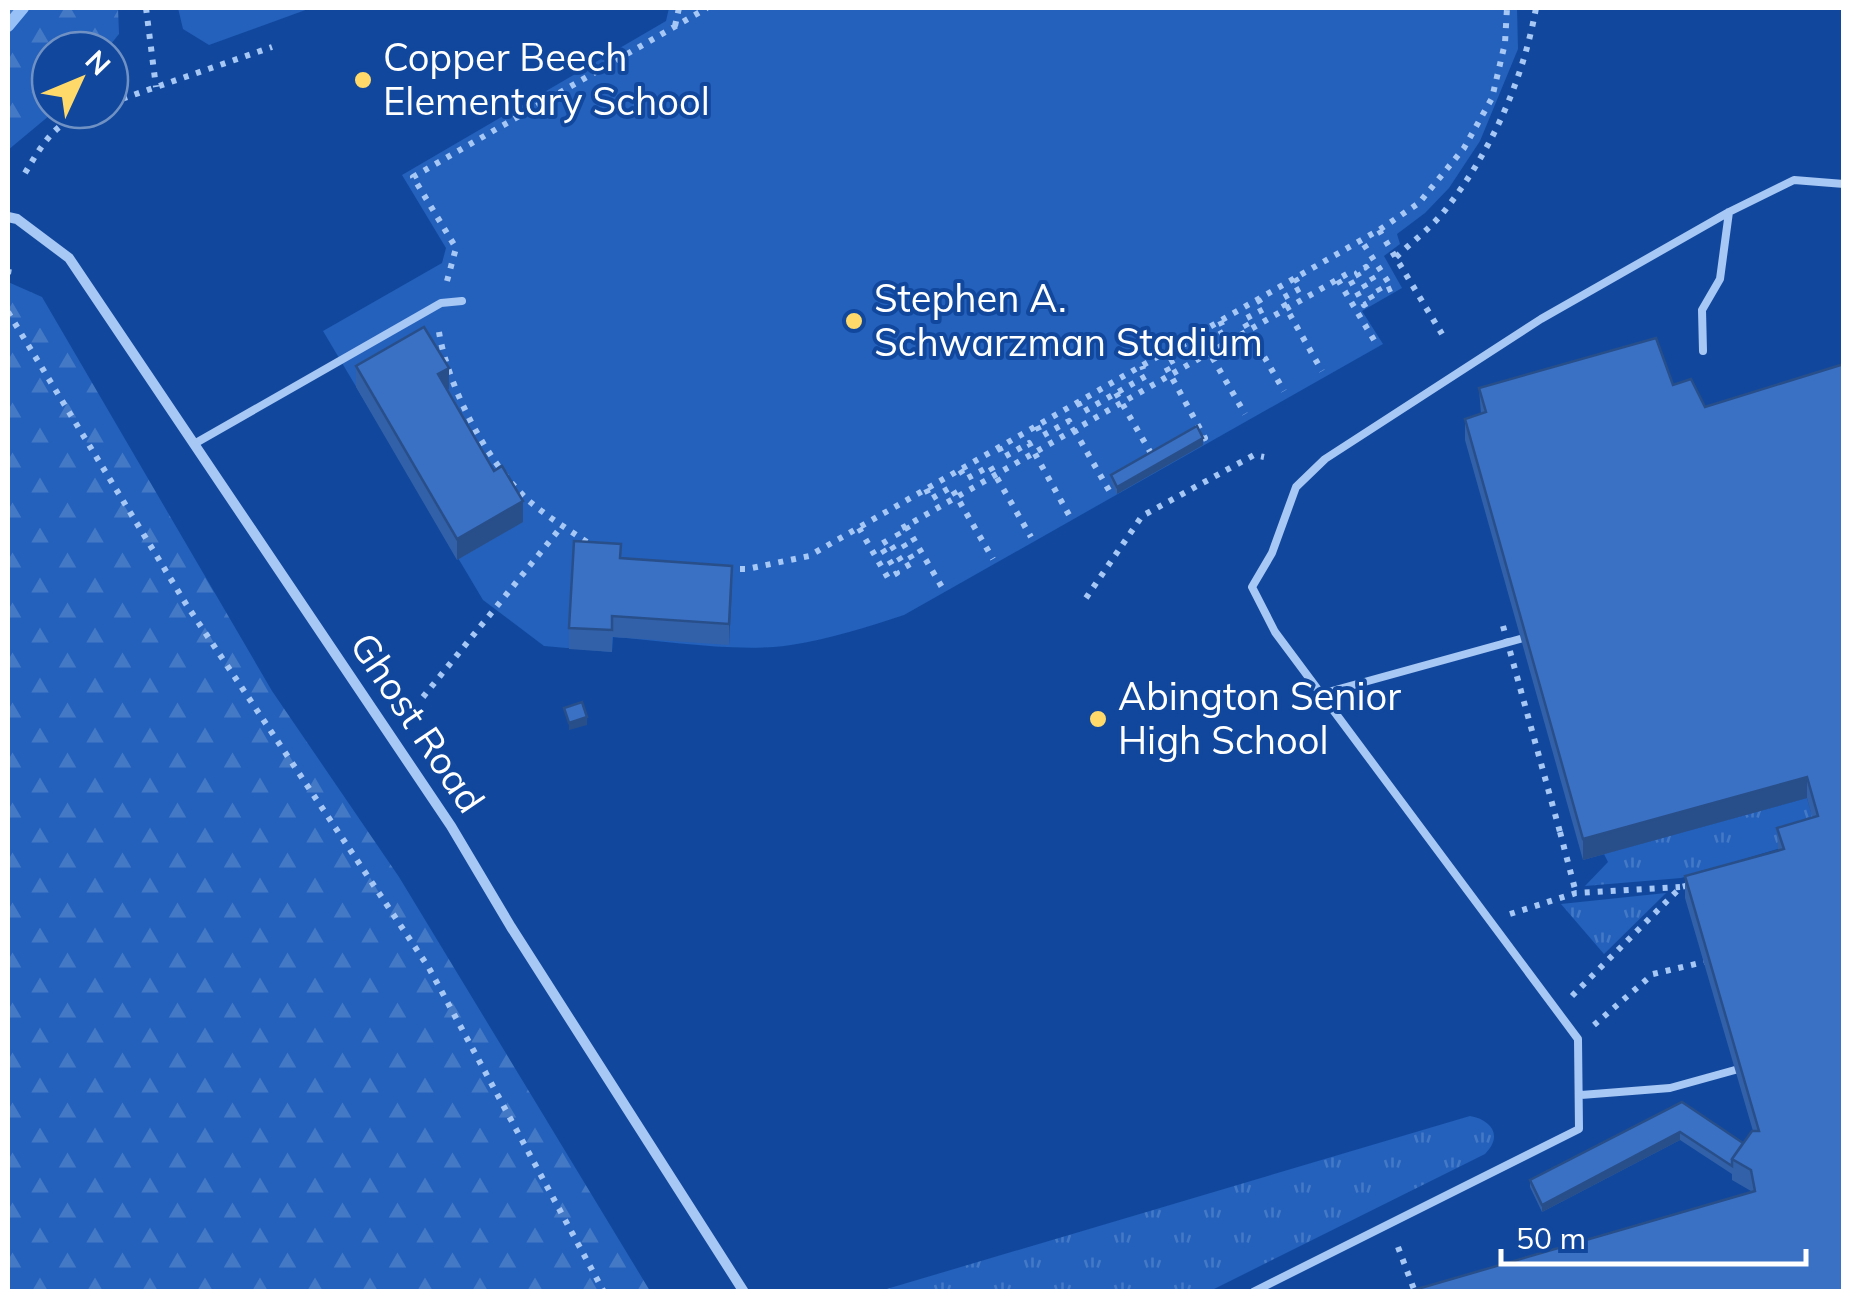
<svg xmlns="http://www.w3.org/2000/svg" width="1851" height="1299" viewBox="0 0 1851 1299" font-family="Mulish,sans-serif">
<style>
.grass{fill:url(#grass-tufts)}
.forest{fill:url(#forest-firs)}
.garden{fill:#2361bc}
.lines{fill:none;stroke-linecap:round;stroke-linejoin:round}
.stream{stroke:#98c1f8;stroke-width:12}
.path{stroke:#a7c7f5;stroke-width:6;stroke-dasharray:5 8;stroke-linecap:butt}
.lane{stroke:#a7c7f5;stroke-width:8}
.street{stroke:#a7c7f5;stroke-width:10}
.path-bridge{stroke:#a7c7f5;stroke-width:6;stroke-dasharray:5 8;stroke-linecap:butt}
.wall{fill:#3261a9}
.shaded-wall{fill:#294f8a}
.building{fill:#3a71c5;stroke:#294f8a;stroke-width:2.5}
.poi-dot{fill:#ffda6a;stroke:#11489d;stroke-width:4}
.labels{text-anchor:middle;stroke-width:8;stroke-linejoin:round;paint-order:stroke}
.poi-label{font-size:38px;fill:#fff;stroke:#11489d;text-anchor:start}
.street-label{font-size:38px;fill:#fff;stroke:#11489d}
</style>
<defs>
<pattern id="grass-tufts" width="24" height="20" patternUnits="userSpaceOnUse" patternTransform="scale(2.5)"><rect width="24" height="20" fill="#2361bc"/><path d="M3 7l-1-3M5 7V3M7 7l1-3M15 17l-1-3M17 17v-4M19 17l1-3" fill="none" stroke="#4479c6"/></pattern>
<pattern id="forest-firs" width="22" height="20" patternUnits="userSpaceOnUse" patternTransform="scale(2.5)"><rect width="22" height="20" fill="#2361bc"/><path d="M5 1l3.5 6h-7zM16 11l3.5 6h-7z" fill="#4479c6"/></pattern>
</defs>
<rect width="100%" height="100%" fill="#11489d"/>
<path class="grass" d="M1807,798l11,39 -137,41 -96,8 23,-24 -4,-8z
M1666,893l-62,61 -43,-50z
M1470,1116c22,4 33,20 15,38l-275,137h-330z"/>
<path class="forest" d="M8,8h110l1,26 -13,16h-56v60h6l-48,40z
M8,282l34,15 230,394 127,186 251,414h-642z"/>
<path class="garden" d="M178,8h133l-102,37 -26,-16z
M669,8h848l1,41 -38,92 -31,47 -24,25 -28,21 3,10 -16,12 18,32 -40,23 21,33 -479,271c-37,12 -74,24 -113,30 -54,8 -122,-4 -178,-8l-1,15 -68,-6 -61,-46 -160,-269 119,-68 4,-15 -44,-73 264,-154z"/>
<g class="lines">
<path class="stream" d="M8,26l15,-18"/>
<path class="path" d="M146,8l10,79
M675,26l4,-18
M110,103l162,-56
M25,173c18,-30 30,-51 65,-63
M1379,230l63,104
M1396,257c16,-15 36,-30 50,-48 46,-59 77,-129 90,-201
M8,274l1,-6
M1295,278l6,10 -20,11 41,72
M1338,280l36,60
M447,281l9,-33 -43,-71 294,-169
M1258,299l6,10 -21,11 41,71
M8,312l178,292 243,364 175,324
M1220,321l5,10 -21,12 41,71
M439,332c9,55 48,131 90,169 20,17 43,31 64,45
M1182,343l5,10 -22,12 40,73 -5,2
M1116,393l36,62
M1078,402l5,10 63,-36 -4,-10
M1037,426l5,10 27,-15 41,71 5,-3
M999,447l5,10 25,-14 40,72
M960,470l6,9 24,-13 41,71
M926,489l5,10 20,-12 42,72
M906,526l37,63
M859,528l29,50 9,-5 -17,-28 8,-5 17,27 9,-5 -18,-31 10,-5 441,-252 17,31 9,-5 -16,-27 9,-6 15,26 11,-5 -31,-48
M727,569h20l62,-13 570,-326 40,-27 45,-55 28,-50 13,-55 2,-35
M1086,598l56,-82 112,-61 10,2
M423,697l139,-171
M1560,832l16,61
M1510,914l66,-21 104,-6
M1572,996l109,-109 8,-2
M1594,1025l59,-51 51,-12
M1398,1247l17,45"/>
<path class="lane" d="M1703,351l-1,-41 18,-31 9,-67
M194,444l247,-141 21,-2
M1321,694l199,-55
M1581,1095l89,-7 65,-18
M1253,1292l326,-163 -1,-90 -303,-407 -23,-45 20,-34 24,-66 29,-28 216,-140 188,-107 65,-32 50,4"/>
<path class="street" d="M8,217l9,2 52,39 382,568 60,101 233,365"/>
<path class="path-bridge" d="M1503,626l57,206"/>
</g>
<path class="wall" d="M1844,364v928l-93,-101 -19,-11v-6l-52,-34 -138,72 -12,-25v-7l152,-78 61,41 10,-12 -68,-233v-22l93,-25 -1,-23 35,-11 -5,-19 -224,62 -118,-420v-21l16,-5 -2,-26 194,-3 32,22z
M356,366l93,23 -2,1 76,132 -66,38 -101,-173z
M1203,445l-86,49 -6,-11v-8z
M621,558l111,29 -3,58 -117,-8v15l-43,-3v-21z"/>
<path class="shaded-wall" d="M449,368v21l-11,6v-21z
M1203,438v7l-86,49v-7z
M523,501v21l-66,38v-21z
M732,566v21l-3,58v-21z
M587,717v8l-18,5v-7z
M1807,777v21l-224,62v-21z
M1680,1132v8l-138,72v-7z"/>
<path class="building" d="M424,327l25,41 -11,6 56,97 8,-5 21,35 -66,38 -101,-173z
M1656,338l17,47 18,-6 14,28 139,-43v928h-437l348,-101 -4,-21 -19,-11 20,-28h7l-74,-255 99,-27 -7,-21 41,-12 -11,-39 -224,62 -118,-420 21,-7 -7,-24z
M1197,426l6,12 -86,49 -6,-12z
M574,541l47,3 -1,14 112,8 -3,58 -117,-8v14l-43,-2z
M582,702l5,15 -18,6 -5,-15z
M1682,1102l61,41 -11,16v7l-52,-34 -138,73 -12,-25z"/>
<g class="poi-dot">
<circle cx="363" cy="80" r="10"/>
<circle cx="854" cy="321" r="10"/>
<circle cx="1098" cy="719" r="10"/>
</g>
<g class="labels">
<g class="poi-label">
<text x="383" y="71">Copper Beech<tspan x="383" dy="44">Elementary School</tspan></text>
<text x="874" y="312">Stephen A.<tspan x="874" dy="44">Schwarzman Stadium</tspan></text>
<text x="1118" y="710">Abington Senior<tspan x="1118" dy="44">High School</tspan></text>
</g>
<g class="street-label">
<text transform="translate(417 723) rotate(56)" y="13">Ghost Road</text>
</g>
</g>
<rect width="1851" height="1299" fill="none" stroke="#ffffff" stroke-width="20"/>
<g transform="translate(80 80) rotate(46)"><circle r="48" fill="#11489d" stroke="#7091c4" stroke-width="2.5"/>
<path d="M0-8L18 38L0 25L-18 38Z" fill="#ffda6a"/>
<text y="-15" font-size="28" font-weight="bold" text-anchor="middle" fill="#ffffff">N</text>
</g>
<path d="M1501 1249v15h305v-15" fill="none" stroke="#ffffff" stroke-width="5"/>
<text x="1516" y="1249" font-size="30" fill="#ffffff" stroke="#11489d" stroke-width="8" paint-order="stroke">50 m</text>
</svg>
